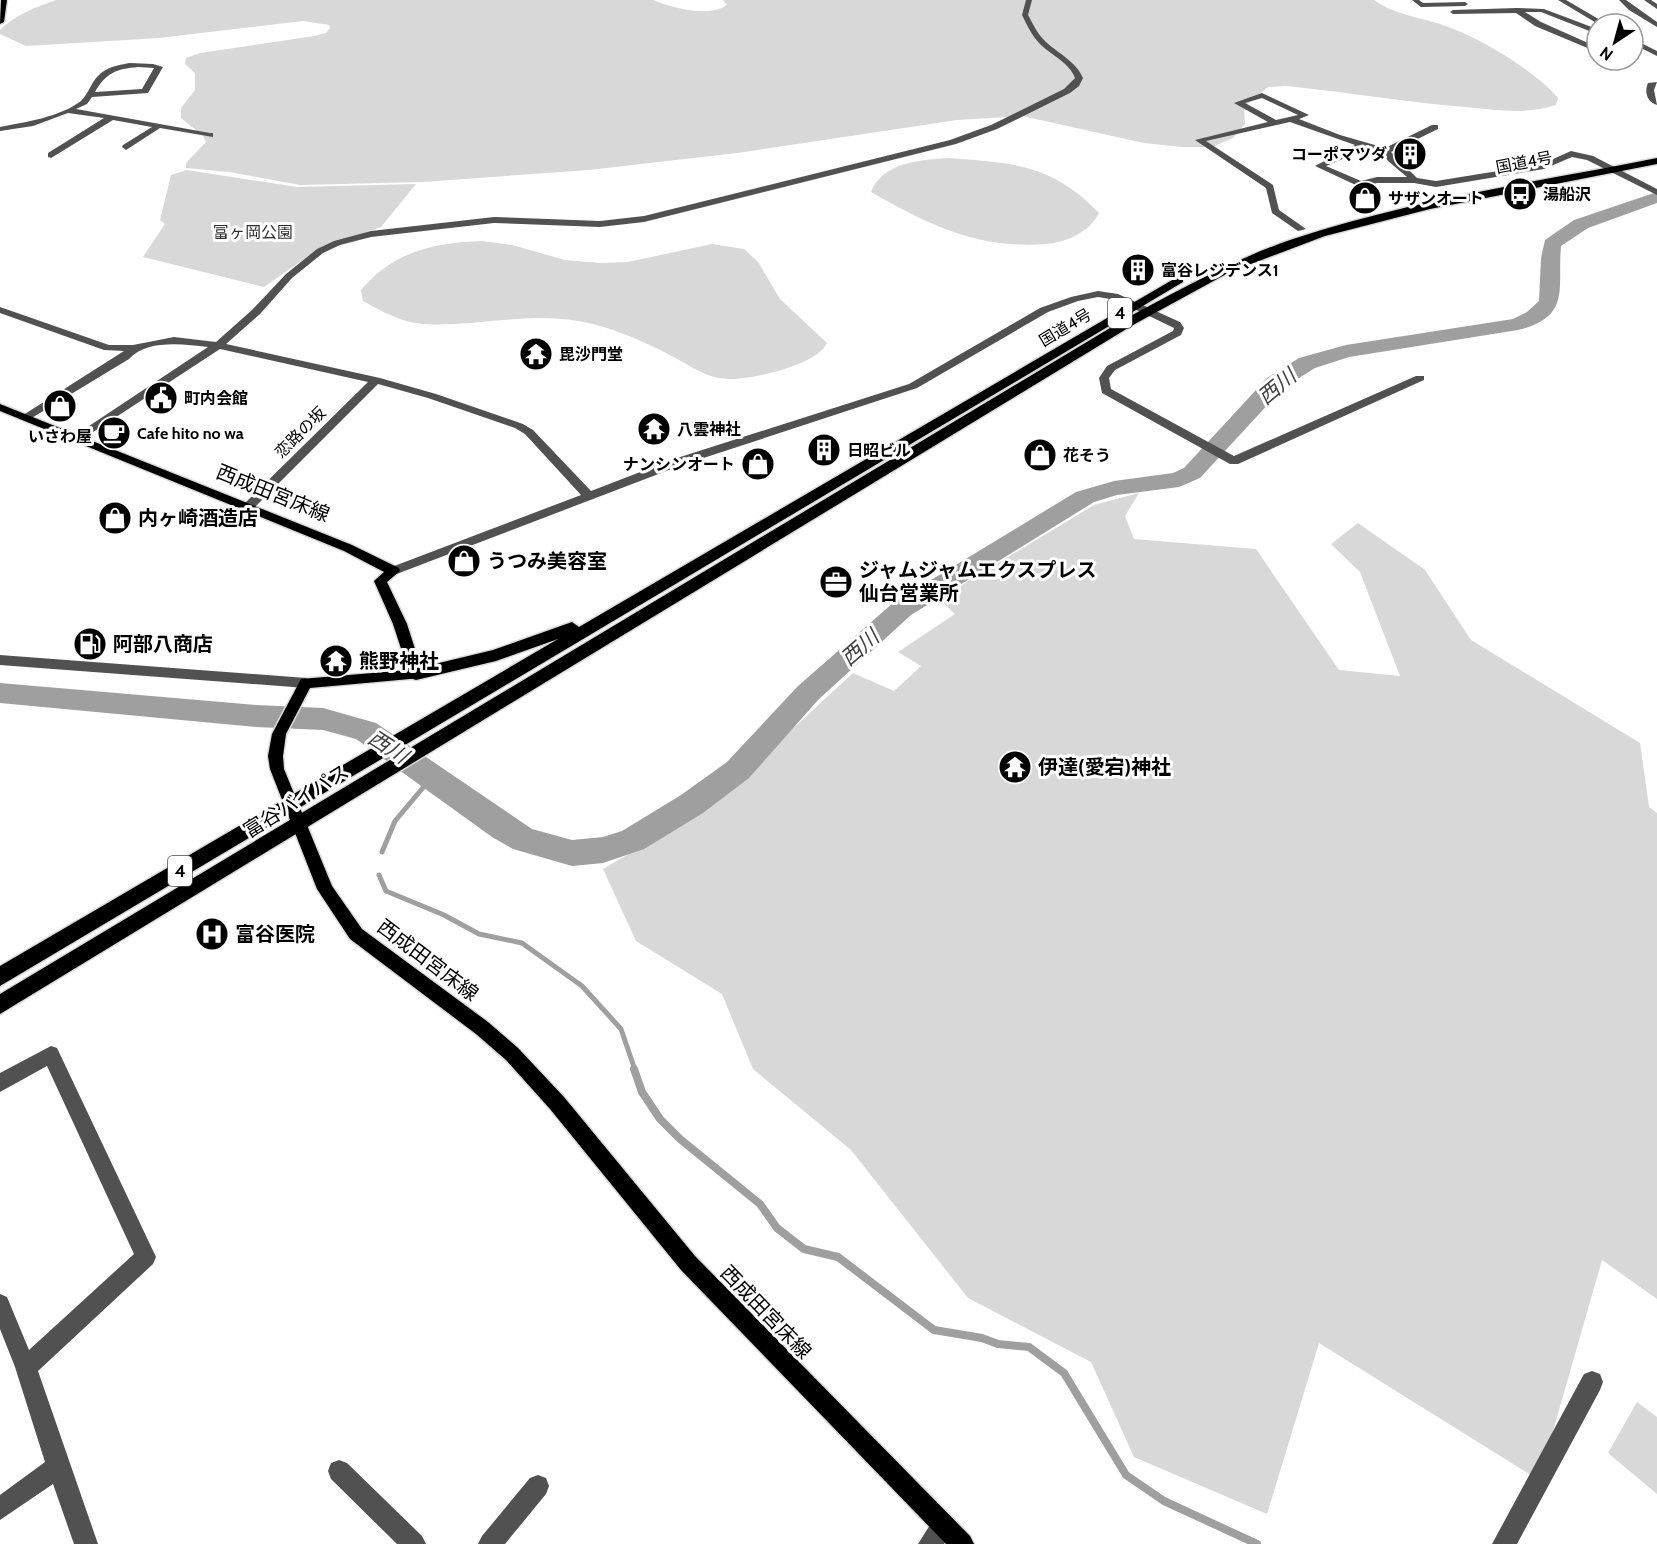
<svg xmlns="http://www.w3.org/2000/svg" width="1657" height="1544" viewBox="0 0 1657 1544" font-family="Cabin,'Noto Sans JP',sans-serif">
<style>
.green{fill:#d8d8d8}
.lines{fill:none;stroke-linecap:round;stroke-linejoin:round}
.stream-far1{stroke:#9f9f9f;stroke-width:5}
.stream{stroke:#9f9f9f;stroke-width:8}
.river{fill:#9f9f9f;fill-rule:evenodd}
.major-casing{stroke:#dbdbdb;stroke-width:3}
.highway-casing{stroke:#dbdbdb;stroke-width:3}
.minor{fill:#515151;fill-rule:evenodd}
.major{fill:#000;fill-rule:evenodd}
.highway{fill:#000;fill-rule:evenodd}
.labels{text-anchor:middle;stroke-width:6;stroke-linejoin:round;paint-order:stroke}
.far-poi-label{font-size:16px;font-weight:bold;fill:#000;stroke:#fff;text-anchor:start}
.far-street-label{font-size:16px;fill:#000;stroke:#fff}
.far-park-label{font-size:16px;fill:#2f2f2f;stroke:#fff}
.shield{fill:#fff;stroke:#4c4c4c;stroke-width:1.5}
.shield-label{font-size:18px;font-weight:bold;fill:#000}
.street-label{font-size:20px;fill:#000;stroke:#fff}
.poi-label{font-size:20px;font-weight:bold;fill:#000;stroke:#fff;text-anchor:start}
.water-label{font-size:21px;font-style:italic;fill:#404040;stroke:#fff}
</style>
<rect width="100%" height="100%" fill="#fff"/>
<path class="green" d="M56,0h597c20,8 55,18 74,5l-4,-5h651c19,14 44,17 66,24 37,12 93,45 118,74l-2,7c-30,10 -60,5 -91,2 -60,-5 -119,-15 -179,-21l-18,1 -24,20 1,17 -12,14 -21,9h-30l-38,-4 -122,-27 -65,4 -220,33 -148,17 -167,12 -122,3 -71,-13 -43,-4v-5l20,-21 -3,-6 -22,-18v-10l14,-18v-17l-10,-9 1,-6 14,-5 114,-17 12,-3 4,-5 -1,-3 -26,-4 -144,17 -133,8 -26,-12v-4c15,-15 36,-23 56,-30z
M949,158c64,5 103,6 150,55 -10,20 -33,29 -53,31 -69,5 -117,-19 -175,-52 12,-30 49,-32 78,-34z
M187,170l110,17 119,-3 -35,43 -64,23 -53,37 -121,-30 22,-33 -5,-4 11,-45z
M482,241l30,4 53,15 35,3 28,-1 84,-18 32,5 14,13 22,37 47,44c-10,22 -73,36 -96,36 -23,1 -43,-15 -63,-25 -27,-14 -59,-28 -90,-33 -51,-9 -104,6 -156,3 -21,-2 -41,-13 -59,-23l-2,-11c33,-39 72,-47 121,-49z
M1139,493l-14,23 9,23 122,10 83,121 61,6 -40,-104 -29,-28 27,-21 67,47 46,70 169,103 9,64 8,6v486l-55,-39 -63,220 -220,-137 -52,171 -133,-57 -43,-95 -123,-64 -117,-148 -98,-81 -31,-75 -86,-53 -33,-72 103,-60 147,-136 41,18 27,-25 -23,-14 57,-38 -16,-15 155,-94z
M1637,1402l20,15v77l-49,-41z"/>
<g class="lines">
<path class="stream-far1" d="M382,852l13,-31 37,-44
M379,875l7,16 58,24 35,19 43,9 60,43 39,43 14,41"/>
<path class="stream" d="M634,1069l8,23 18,27 20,20 80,65 17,24 27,21 34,8 96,73 48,8 16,6 31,3 35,26 62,102 38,26 93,43"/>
<path class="river" d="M1657,192v11l-69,25 -27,18c-4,42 11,71 -43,84l-169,27 -34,11 -32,20 -83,90 -21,9 -62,8 -23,7 -183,113 -93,85 -69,78 -46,35 -59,36 -41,14 -31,3 -59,-17 -21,-12 -136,-98 -33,-9 -67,-3 -256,-24v-20l256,22 67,3 53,15 156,106 40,11 31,-3 19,-6 59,-36 46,-33 71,-76 95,-83 183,-111 38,-11 59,-8 11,-5 83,-90 32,-20 47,-13 167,-26 14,-7 12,-11 2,-43 4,-18 29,-20z"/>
<g class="major-casing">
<path id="major" d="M1,0h6l-3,22 -4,2z
M0,404l352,141 47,23 1,3 -13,11 20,42 16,50 -2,4 -111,10 -24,46 -3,22 1,13 48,117 30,43 126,93 30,26 46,49 131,159 275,280 4,8h-28l-265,-274 -131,-161 -44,-49 -30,-26 -126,-95 -33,-50 -47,-120 -2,-13 4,-22 29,-55 107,-9 -15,-46 -19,-43 10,-9 -40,-21 -344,-140z"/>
</g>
<g class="highway-casing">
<path id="highway" d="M1657,158v6l-227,45 -105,27 -95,36 -97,53 -1133,689v-20l1125,-675c54,-29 109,-60 168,-80 117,-39 243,-57 364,-81z
M1179,276l4,2v4l-1183,704v-20l558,-327 -62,22 -80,19 -6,-2 -2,-4 2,-4 83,-20 79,-28 7,5z"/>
</g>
<path class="minor" d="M1026,0h6l-4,15c5,9 9,18 16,25 13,13 32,21 39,38l-4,8 -9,7 -73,36 -41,15 -312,78 -44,5 -106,-4 -123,14 -31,8 -17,8 -31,25 -32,36 -34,30 154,34 56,16 87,30 10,6 58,61 83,-32 235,-75 131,-76 31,-11 27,-6 20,3 62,28 4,6 -3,7 -66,35 -6,8 2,11 123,67 182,-80h8v4l-186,84h-8l-128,-71 -3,-15 8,-12 66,-35 1,-3 -58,-28 -18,-3 -20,4 -30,11 -131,76 -235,77 -288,110 -6,-4 1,-3 192,-73 -56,-61 -10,-6 -87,-30 -50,-14 -126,126h-8v-6l124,-122 -148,-33 -139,91 -4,1 -6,-3 137,-91c-25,-3 -61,-8 -79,12l-99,60 -4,1 -6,-3 104,-66 -20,-1 -104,-37v-6l109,38h24l41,-8 42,5 36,-32 34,-36 31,-25 17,-8 37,-10 123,-14 106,4 44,-5 306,-76 41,-15 73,-36 11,-11c-5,-15 -24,-23 -35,-34 -8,-8 -13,-19 -18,-29z
M1412,0h7l4,3 42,-1 3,2 -3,2 -44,1z
M1558,0h8l41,24h-9z
M1619,0h7l31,22v5l-28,-17z
M1644,0h7l6,4v5z
M1517,8l27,1 53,20v5l-56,-22h-16l16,10 56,25v5l-62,-26 -19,-13 -63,1 -3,-2 3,-2z
M1633,39l24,12v5l-24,-12z
M130,63l23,1 10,3 -15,26 -56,4 -5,7 -11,5 134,24h3v4l-53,-9 -34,22 -4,-3 1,-2 29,-18 -39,-7 -62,38 -3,-1v-4l56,-35 -36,-5 -35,13 -33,5v-4c26,-5 60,-10 81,-26 4,-4 7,-10 10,-15 9,-17 21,-20 39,-23zM138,67l16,1 -12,21 -47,3c11,-19 21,-23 43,-25z
M1657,82l-3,8 3,15c-10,-3 -13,-13 -9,-22z
M1262,93l47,22 -10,4 41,16 45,13 47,-23h6v4l-47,23 26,26 19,3 106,-17 29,-13 22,5 64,33v6l-70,-35 -15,-3 -28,12 -108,18 -22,-4h-37l-17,4 -45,-21 40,-21 -65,-23 -84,19 67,44 6,25 27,19 -8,2 -26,-18 -6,-25 -71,-48 73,-18 -34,-19zM1262,98l36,17 -22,5 -31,-17zM1362,147l21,6 5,8 19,16h-30l-16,4 -35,-15 26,-11z
M0,655l306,23 7,5 -7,5 -306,-23z
M51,1046l6,2 99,209 -3,7 -115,107 60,173h-24l-21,-60 -53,36v-25l45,-33 -30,-95 -15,-38v-35l7,3 22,53 105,-96 -87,-188 -47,26v-19z
M1592,1371l8,3 3,8 -3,8 -83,154h-25l92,-170z
M339,1460l8,3 75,73 4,8h-29l-66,-65 -3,-8 3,-8z
M538,1475l8,3 3,8 -3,8 -41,50h-27l4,-8 48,-58z
M943,1514l8,3 3,8 -10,19h-26l17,-27z"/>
<use href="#major" class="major"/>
<use href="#highway" class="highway"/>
</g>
<defs>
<g id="building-disc" transform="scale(1.725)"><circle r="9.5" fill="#000" stroke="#fff"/><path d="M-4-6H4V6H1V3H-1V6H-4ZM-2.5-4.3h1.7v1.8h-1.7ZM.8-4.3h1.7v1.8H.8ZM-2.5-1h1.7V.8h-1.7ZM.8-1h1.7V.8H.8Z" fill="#fff"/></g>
<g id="bus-disc" transform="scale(1.725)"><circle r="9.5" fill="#000" stroke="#fff"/><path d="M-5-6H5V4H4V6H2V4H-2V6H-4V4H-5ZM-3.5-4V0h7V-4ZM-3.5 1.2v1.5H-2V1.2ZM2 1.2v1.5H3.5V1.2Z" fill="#fff"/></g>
<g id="shop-disc" transform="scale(1.725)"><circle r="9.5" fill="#000" stroke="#fff"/><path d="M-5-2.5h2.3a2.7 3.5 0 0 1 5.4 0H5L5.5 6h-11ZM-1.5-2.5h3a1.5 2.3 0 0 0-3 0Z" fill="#fff"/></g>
<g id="temple-disc" transform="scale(1.725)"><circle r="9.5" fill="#000" stroke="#fff"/><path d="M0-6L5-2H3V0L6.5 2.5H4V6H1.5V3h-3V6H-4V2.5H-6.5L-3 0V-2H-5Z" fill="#fff"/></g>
<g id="civic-disc" transform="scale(1.725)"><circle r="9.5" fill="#000" stroke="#fff"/><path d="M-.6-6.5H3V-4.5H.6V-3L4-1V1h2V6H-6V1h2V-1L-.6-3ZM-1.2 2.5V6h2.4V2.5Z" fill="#fff"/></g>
<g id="cafe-disc" transform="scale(1.725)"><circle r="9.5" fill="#000" stroke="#fff"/><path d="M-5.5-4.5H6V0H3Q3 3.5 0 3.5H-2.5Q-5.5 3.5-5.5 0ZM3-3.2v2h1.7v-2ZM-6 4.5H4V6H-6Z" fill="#fff"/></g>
<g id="office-disc" transform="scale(1.725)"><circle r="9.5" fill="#000" stroke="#fff"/><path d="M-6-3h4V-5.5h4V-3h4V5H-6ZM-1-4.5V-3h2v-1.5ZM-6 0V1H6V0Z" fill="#fff"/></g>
<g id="fuel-disc" transform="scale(1.725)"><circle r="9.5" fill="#000" stroke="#fff"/><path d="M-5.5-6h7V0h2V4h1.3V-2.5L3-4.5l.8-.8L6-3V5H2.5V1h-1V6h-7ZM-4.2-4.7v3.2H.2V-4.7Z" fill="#fff"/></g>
<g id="hospital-disc" transform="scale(1.725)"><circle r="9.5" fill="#000" stroke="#fff"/><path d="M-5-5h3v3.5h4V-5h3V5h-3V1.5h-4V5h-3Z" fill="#fff"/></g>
</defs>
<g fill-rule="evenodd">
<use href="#building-disc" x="1410" y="154"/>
<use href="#bus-disc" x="1520" y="194"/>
<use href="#shop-disc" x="1365" y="198"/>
<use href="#building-disc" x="1138" y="270"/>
<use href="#temple-disc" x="536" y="354"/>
<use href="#civic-disc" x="161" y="398"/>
<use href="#shop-disc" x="60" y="406"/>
<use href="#temple-disc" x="654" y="429"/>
<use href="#cafe-disc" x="114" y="433"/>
<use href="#building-disc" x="824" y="450"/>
<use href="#shop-disc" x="1040" y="455"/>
<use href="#shop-disc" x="758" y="464"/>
<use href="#shop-disc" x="115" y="518"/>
<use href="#shop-disc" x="464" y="561"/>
<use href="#office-disc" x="836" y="582"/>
<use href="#fuel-disc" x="90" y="644"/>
<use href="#temple-disc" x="336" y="661"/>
<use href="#temple-disc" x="1015" y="767"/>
<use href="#hospital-disc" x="212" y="934"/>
</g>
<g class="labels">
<g class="far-poi-label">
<text x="1387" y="160" text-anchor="end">コーポマツダ</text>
<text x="1543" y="200">湯船沢</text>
<text x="1388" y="204">サザンオート</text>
<text x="1161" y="276">富谷レジデンス1</text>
<text x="559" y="360">毘沙門堂</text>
<text x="184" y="404">町内会館</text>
<text x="677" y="435">八雲神社</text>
<text x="137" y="439">Cafe hito no wa</text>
<text x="60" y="442" text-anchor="middle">いさわ屋</text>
<text x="847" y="456">日昭ビル</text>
<text x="1063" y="461">花そう</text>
<text x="735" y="470" text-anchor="end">ナンシンオート</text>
</g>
<g class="far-street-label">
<text transform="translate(1524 162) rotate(-11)" y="6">国道4号</text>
<text transform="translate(1065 327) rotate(-31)" y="6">国道4号</text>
<text transform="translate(300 432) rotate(-45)" y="6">恋路の坂</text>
</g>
<g class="far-park-label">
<text x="253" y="238">富ヶ岡公園</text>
</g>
<g class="shield">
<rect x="1108" y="298" width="24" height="30" rx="4.5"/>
<rect x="168" y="856" width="24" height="30" rx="4.5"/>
</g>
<g class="shield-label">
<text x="1120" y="319">4</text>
<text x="180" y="877">4</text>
</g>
<g class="street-label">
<text transform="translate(273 493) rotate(22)" y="7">西成田宮床線</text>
<text transform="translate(296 801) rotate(-32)" y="7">富谷バイパス</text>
<text transform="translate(428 960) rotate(37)" y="7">西成田宮床線</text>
<text transform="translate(766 1312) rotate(46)" y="7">西成田宮床線</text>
</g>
<g class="poi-label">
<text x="138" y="525">内ヶ崎酒造店</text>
<text x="487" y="568">うつみ美容室</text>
<text x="859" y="577">ジャムジャムエクスプレス<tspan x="859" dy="23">仙台営業所</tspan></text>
<text x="113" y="651">阿部八商店</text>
<text x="359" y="668">熊野神社</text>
<text x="1038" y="774">伊達(愛宕)神社</text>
<text x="235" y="941">富谷医院</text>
</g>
<g class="water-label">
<text transform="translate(1277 387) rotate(-40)" y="7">西川</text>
<text transform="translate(860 648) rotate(-41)" y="7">西川</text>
<text transform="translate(388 747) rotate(33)" y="7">西川</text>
</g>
</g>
<g transform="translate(1615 42) rotate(216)"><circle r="28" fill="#ffffff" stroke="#999999" stroke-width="1.5"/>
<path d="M0-4.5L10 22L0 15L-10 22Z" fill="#000000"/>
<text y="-9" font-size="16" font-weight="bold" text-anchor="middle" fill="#000000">N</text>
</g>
</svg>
